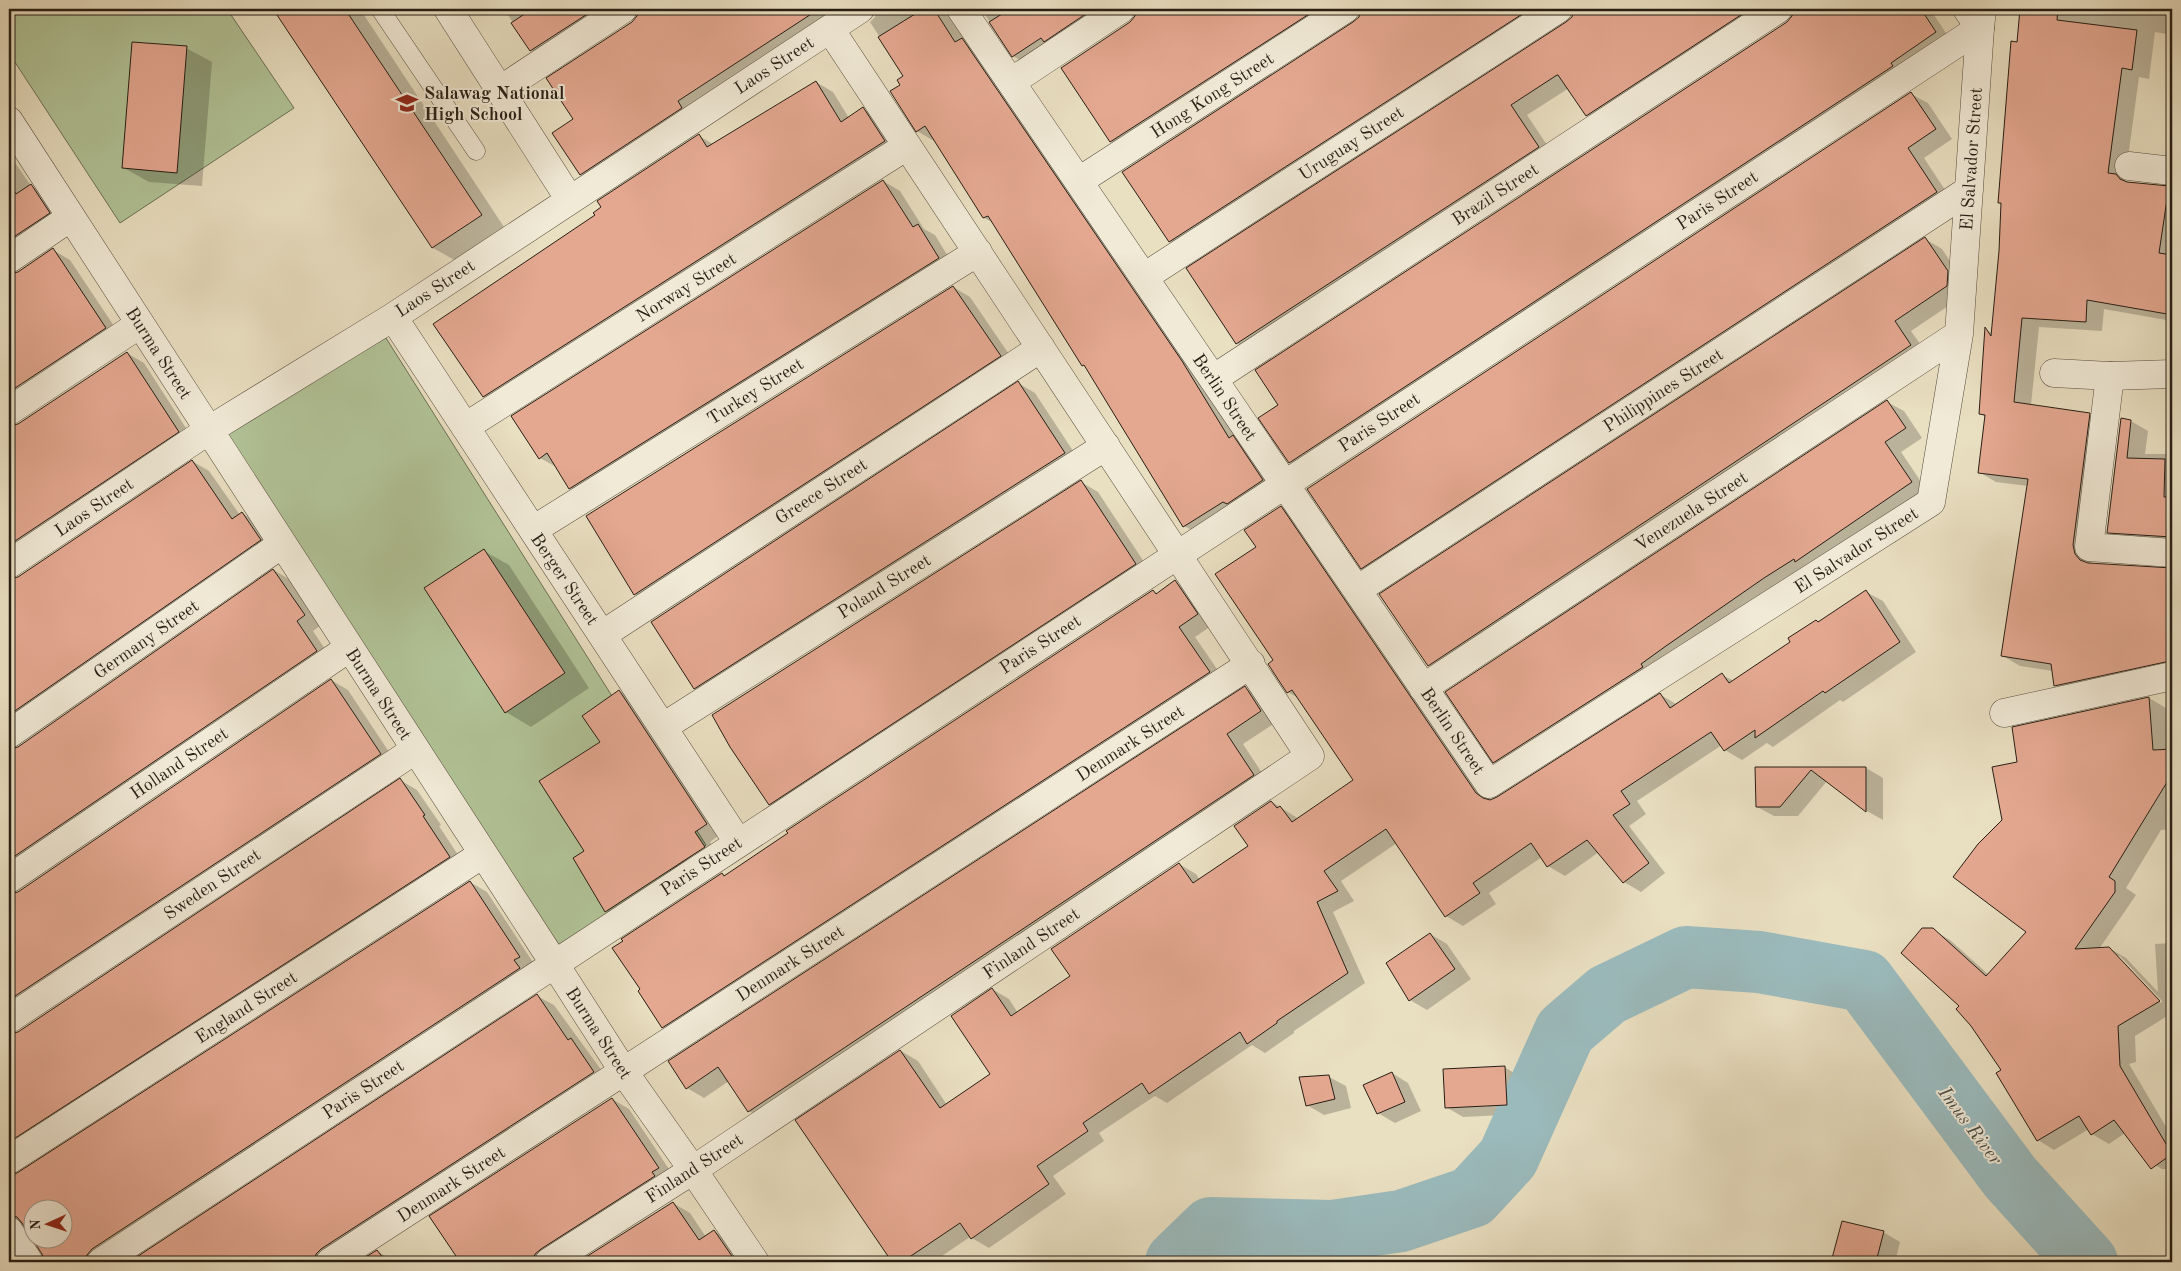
<svg xmlns="http://www.w3.org/2000/svg" width="2181" height="1271" viewBox="0 0 2181 1271" font-family="'Old Standard TT',serif">
<style>
.green{fill:#b1c397;stroke:#6c7056}
.shadow{fill:#0003;fill-rule:evenodd}
.lines{fill:none;stroke-linecap:round;stroke-linejoin:round}
.river{stroke:#9bbabc;stroke-width:62}
.building{fill:#e4a891;stroke:#271e14;fill-rule:evenodd}
.service-casing{stroke:#584e3f;stroke-width:19}
.pedestrian-casing{stroke:#584e3f;stroke-width:29}
.minor-casing{stroke:#584e3f;stroke-width:29}
.tertiary-casing{stroke:#584e3f;stroke-width:29}
.service{stroke:#f1ead7;stroke-width:18}
.pedestrian{stroke:#f1ead7;stroke-width:28}
.minor{stroke:#f1ead7;stroke-width:28}
.tertiary{stroke:#f1ead7;stroke-width:28}
.labels{text-anchor:middle;stroke-width:4;stroke-linejoin:round;paint-order:stroke}
.street-label{font-size:18px;fill:#271e14;stroke:#f1ead7}
.poi-label{font-size:18px;font-weight:bold;fill:#271e14;stroke:#f1ead7;text-anchor:start}
.water-label{font-size:19px;font-style:italic;fill:#4a4d46;stroke:#f1ead7}
</style>
<rect width="100%" height="100%" fill="#e9dfc1"/>
<filter id="stains"><feTurbulence type="fractalNoise" baseFrequency=".004" numOctaves="4"/><feColorMatrix values="0 0 0 0 .2 0 0 0 0 .09 0 0 0 0 .02 0 0 0 .5 -.17"/></filter>
<radialGradient id="worn" r=".72"><stop offset=".6" stop-color="#630" stop-opacity="0"/><stop offset="1" stop-color="#630" stop-opacity=".3"/></radialGradient>
<path class="green" d="M9,9h218l67,99 -174,115 -111,-170z
M386,338l320,507 -151,110 -337,-520z"/>
<path class="shadow" d="M274,9h86l146,221 -48,32 -25,-14z
M504,9h122l-78,51 -17,-10z
M640,9h223l-265,175 -17,-10 -6,-55 63,-103z
M877,9h90l312,481 -78,45 -17,-9 -97,-159 -4,-2 -89,-142 -10,-5 -50,-77 -17,-10 -16,-46 4,-9 -35,-54 5,-5z
M981,9h143l-94,57 -17,-10z
M1138,9h210l-220,142 -17,-9 20,-119 5,-7z
M1362,9h199l-374,242 -17,-10 190,-224z
M1575,9h206l-177,116 -17,-10 -18,-27 -42,27 28,42 -300,196 -17,-9 -50,-75 379,-246 6,-6z
M1795,9h135l22,33 -645,430 -17,-10 -11,-57 508,-382 6,-6z
M2021,9h151v26l-17,-3 -6,47 -10,-2 -14,103 4,3 43,4v134l-68,-12 -2,22 -63,-4 -8,78 58,9 17,10 -16,131 1,9 81,6v103l-100,22 -17,-10 -2,-14 -33,-5 -17,-10 25,-170 -32,-4 -17,-10 7,-55 -6,-3 6,-84 6,3 8,-82 2,-47 -3,-2z
M186,48l26,14 -10,124 -53,-4 -25,-14z
M816,82l17,10 16,26 14,-9 17,10 22,32 -401,255 -17,-10 112,-180 103,-80 14,8z
M1911,94l17,9 24,36 -28,19 29,44 -574,375 -17,-9z
M9,154l22,32 17,9 18,28 -56,48 2,4 6,-2 35,-23 17,10 52,78 -112,84 2,5 6,-2 109,-72 17,10 51,79 -185,134 2,4 6,-2 174,-117 17,10 31,44 2,-2 17,10 18,27 -267,195 2,5 7,-2 255,-178 16,10 31,45 -8,6 20,30 -323,230 2,4 6,-2 313,-213 17,10 49,74 -387,266 2,5 6,-2 382,-253 17,10 24,35 -2,1 27,41 -456,304 2,5 6,-2 452,-292 17,10 49,75 -430,295h-52l-10,-13 18,-11v-30h-30v28l-7,-11 -8,2 3,35h-11z
M883,181l17,10 24,38 11,6 20,33 -368,230 -17,-10 -12,-20 -18,-10z
M1925,239l17,10 22,33 -1,14 -52,35 17,24 -483,320 -16,-10z
M953,287l17,10 47,69 -365,238 -17,-10 -48,-77z
M1018,383l17,10 46,70 -369,235 -17,-10z
M1887,402l17,9 18,27 -21,14 27,40 -417,280 -17,-10z
M2131,421l17,10 -3,23h27v91l-47,-3 -17,-10z
M1081,482l17,10 54,82 -365,239 -17,-9z
M1281,507l17,10 193,284 7,-3 163,-103 17,10 44,-30 12,6 132,-89 17,9 33,51 -73,50 -3,-2 -67,47 -6,-4 -25,17 -17,-10 -3,-5 -85,56 9,13 -17,12 36,47 -24,19 -17,-10 -25,-30 -34,24 -17,-10 -6,-9 -53,36 7,11 -33,22 -17,-10 -49,-73 -56,38 13,20 -21,11 32,71 -71,48v2l-29,20 -13,-8 -85,58 -12,-7 -56,37 5,8 -51,35 13,18 -77,54 -19,-11 -37,25h-40l-96,-142 104,-69 17,10 29,44 45,-31v-85l17,10 9,14 53,-36 108,-113 17,10 4,6 50,-33 22,-45 27,17 56,-39 -55,-81 -12,-7 -18,-28 5,-4 -18,-113z
M484,551l25,14 80,123 -58,39 -25,-15z
M1175,582l17,10 22,32 -19,13 31,45 -546,354 -17,-9 59,-153 4,2 427,-285 5,3z
M1245,688l17,10 16,23 -35,23 27,41 -504,336 -17,-10 -20,-30 -25,17 -17,-10z
M619,691l16,9 87,133 -12,9 10,14 -98,64 -16,-9 -20,-60 15,-109z
M2149,698l17,10 3,40 3,-1v82l-11,1 -35,58 10,7 -37,54 10,-1 17,10 32,34 -3,-48 17,-1v89l-3,-17 -34,21 1,26 -7,2 43,73v32h-10l-17,-10 -20,-26 -16,11 -17,-10 -3,-5 -35,21 -16,-10 -36,-69 -41,-65 -28,-76 17,10 39,35 39,-43 -24,-112 15,-57zM2117,956h3l42,45 -1,2z
M1756,768h110l17,10v42l-16,-9 -40,-30 -29,35h-24l-17,-9z
M1430,934l17,10 24,35 -44,31 -17,-10z
M537,996l17,9 56,77 -275,180h-204z
M1504,1067l17,10 2,37 -60,3 -17,-10z
M1392,1073l16,10 13,28 -26,12 -17,-10z
M1329,1077l17,9 5,22 -27,7 -17,-10z
M612,1099l17,10 46,69 -121,84h-105l9,-6z
M673,1203l17,10 16,24 8,-6 17,10 15,21h-166z
M1843,1223l40,9 17,10 -5,20h-61z
M377,1251l17,10 1,1h-34z"/>
<g class="lines">
<path class="river" d="M1176,1262l35,-34 122,3 68,-10 71,-24 36,-39 57,-127 42,-36 79,-38 73,5 105,19 146,196 77,85"/>
</g>
<path class="building" d="M273,9h72l137,206 -50,33z
M532,9h63l-65,42 -19,-28z
M639,9h180l-141,92 4,7 -102,67 -28,-42 21,-14 -27,-41 86,-56 5,-6z
M923,9h11l21,33 7,-4 220,323 47,77 4,-3 30,45 -36,24 -4,-2 -40,25 -99,-162 -2,1 -94,-150 -5,2 -58,-92 -9,6 -26,-41 10,-6 -3,-5 6,-4 -25,-39z
M1010,9h83l-49,33 -3,-4 -29,19 -23,-35z
M1137,9h180l-207,133 -49,-74 69,-46 5,-6z
M1361,9h169l-361,233 -47,-70 231,-150 6,-5z
M1574,9h176l-164,107 -28,-41h-1l-46,30 28,42 -303,197 -50,-76 380,-246 6,-5z
M1794,9h127l15,23 -45,31 2,3 -604,397 -31,-45 20,-13 -23,-35 532,-348 5,-6z
M2020,9h38l-1,11 80,10 -5,40 -10,-2 -14,105 8,1 4,5 7,3 42,4 -10,67 13,2v27l-5,32 -80,-14 -1,22 -64,-4 -8,84 76,11 -17,132 2,9 5,6 8,3 84,5 -2,93 -116,25 -3,-22 -50,-8 27,-177 -50,-6 7,-58 -6,-1 6,-87 6,9 8,-85 2,-48h-3l13,-162 6,1z
M132,42l55,4 -10,127 -55,-5z
M816,81l25,41 22,-15 22,34 -402,256 -50,-73 162,-109 -2,-2 8,-6 -4,-6 102,-67 8,13z
M1911,92l25,37 -28,19 29,44 -576,377 -54,-80z
M883,180l30,47 5,-3 21,34 -370,231 -22,-36 -8,6 -28,-43z
M9,183l7,11 15,-10 19,29 -41,27z
M1925,237l23,34 -1,15 -52,35 16,24 -483,321 -49,-72z
M53,248l53,80 -97,64v-118l9,-2z
M953,286l48,70 -367,239 -48,-79z
M127,352l52,80 -170,113v-119l9,-2z
M1018,381l47,72 -371,236 -43,-67z
M1887,400l19,28 -21,14 27,40 -117,80 -1,-3 -30,19 -98,68 -25,18 2,3 -150,96 -48,-71z
M2121,418l10,2 -4,38 38,1 -1,38h8v40l-65,-4z
M192,460l40,59 10,-7 19,28 -252,175v-136l9,-2z
M1081,480l55,84 -367,241 -39,-58 -18,-32z
M1281,506l195,287 7,5 7,2 7,-3 163,-104 10,15 52,-35 7,10 61,-41 -2,-4 28,-18 2,2 48,-32 34,52 -75,51 -2,-2 -68,47v-8l-31,21 -13,-19 -90,59 9,13 -17,11 36,48 -26,20 -36,-43 -40,27 -16,-24 -58,40 7,10 -35,24 -59,-88 -62,42 14,20 -21,11 31,71 -71,48v2l-30,21 -7,-12 -91,62 -7,-11 -59,40 5,8 -51,35 12,18 -78,55 -11,-16 -58,39h-10l-97,-142 105,-70 40,58 50,-34 -39,-58 41,-28 19,28 59,-40 -19,-27 128,-86 14,20 55,-37 -14,-20 37,-25 6,7 3,-2 12,16 61,-42 -61,-90 -5,3 -19,-29 5,-4 -58,-86 41,-27 -12,-17z
M484,549l81,124 -60,40 -81,-125z
M273,569l32,46 -8,6 20,30 -308,209v-111l9,-2z
M1175,580l23,34 -19,13 31,45 -548,356 -24,-37 2,-2 -28,-41 11,-7 -2,-2 101,-66 2,3 64,-43 -2,-2 367,-241 3,4z
M331,679l50,75 -372,246v-106l9,-2z
M1245,686l16,25 -34,23 27,41 -506,337 -30,-45 -32,22 -18,-28z
M619,690l88,134 -12,8 10,15 -100,65 -32,-54 11,-7 -45,-70 61,-39 -18,-26z
M2149,697l4,53 19,-1v25l-63,103 6,4v11l-40,57 34,-2 51,54 -42,25 2,40 52,88 -21,15 -37,-49 -23,15 -12,-19 -42,25 -41,-68 5,-3 -30,-44 -15,-17 3,-3 -58,-53 21,-25h11l53,48 40,-44 -73,-55 25,-33 24,-24 -10,-53 25,-5 -5,-35z
M1755,767h111v45l-55,-42 -31,37h-24z
M400,778l25,37 -2,1 27,41 -441,285v-108l9,-2z
M470,881l50,76 -6,3 6,8 -428,281 -5,6 -2,7h-41l-2,-8 -20,-31 -5,-6 -8,-2v-40l8,-2zM32,1208h30v30h-30z
M1430,933l25,36 -46,32 -23,-38z
M537,994l31,46 3,-2 23,34 -273,177 -5,5 -2,8h-185z
M1505,1066l2,39 -62,3 -2,-39z
M1392,1072l13,30 -28,12 -14,-29z
M1329,1075l6,24 -29,7 -7,-29z
M612,1098l47,70 -7,4 3,4 -114,73 -6,5 -2,8h-73l-31,-46z
M673,1202l26,38 15,-10 22,32h-158z
M1842,1221l42,10 -8,31h-45z
M377,1250l9,12h-28z"/>
<g class="lines">
<g class="service-casing">
<path id="service" d="M380,9l96,142"/>
</g>
<g class="pedestrian-casing">
<path id="pedestrian" d="M2129,166l43,5
M2110,376l-21,171 83,6
M2004,713l168,-37"/>
</g>
<g class="minor-casing">
<path id="minor" d="M448,9l122,191
M961,9l528,775 442,-282 28,-168 21,-306 -13,-19
M1011,82l110,-73
M500,90l123,-81
M1079,181l266,-172
M9,259l62,-42
M1144,277l414,-268
M393,317l345,525
M2054,373l56,3 62,-2
M1213,379l565,-370
M9,411l131,-87
M465,427l442,-281
M533,530l445,-278
M9,564l200,-134 184,-113 467,-308
M1357,590l612,-400
M602,635l439,-287
M1423,688l536,-354
M663,727l443,-281
M9,734l273,-190
M9,879l340,-231
M554,963l70,109 69,98 62,92
M9,1019l406,-269
M9,1160l474,-306
M9,1231l20,31
M330,1262l921,-598
M549,1262l144,-92 617,-414 -480,-727"/>
</g>
<g class="tertiary-casing">
<path id="tertiary" d="M9,121l545,842
M101,1262l1879,-1234 2,-19"/>
</g>
<use href="#service" class="service"/>
<use href="#pedestrian" class="pedestrian"/>
<use href="#minor" class="minor"/>
<use href="#tertiary" class="tertiary"/>
</g>
<defs>
<g id="school-bare" transform="scale(1.725)"><path d="M0-5L7-2L0 1L-7-2ZM-4 1L0 2.5L4 1V4Q0 6-4 4Z" fill="#8f2418" stroke="#f1ead7" stroke-width="2.5" paint-order="stroke"/></g>
</defs>
<g fill-rule="evenodd">
<use href="#school-bare" x="407" y="103"/>
</g>
<g class="labels">
<g class="street-label">
<text transform="translate(774 65) rotate(-33)" y="6">Laos Street</text>
<text transform="translate(1212 95) rotate(-33)" y="6">Hong Kong Street</text>
<text transform="translate(1351 143) rotate(-33)" y="6">Uruguay Street</text>
<text transform="translate(1971 159) rotate(-86)" y="6">El Salvador Street</text>
<text transform="translate(1495 194) rotate(-33)" y="6">Brazil Street</text>
<text transform="translate(1717 200) rotate(-33)" y="6">Paris Street</text>
<text transform="translate(686 287) rotate(-32)" y="6">Norway Street</text>
<text transform="translate(435 288) rotate(-33)" y="6">Laos Street</text>
<text transform="translate(159 353) rotate(57)" y="6">Burma Street</text>
<text transform="translate(1663 390) rotate(-33)" y="6">Philippines Street</text>
<text transform="translate(755 391) rotate(-32)" y="6">Turkey Street</text>
<text transform="translate(1225 397) rotate(56)" y="6">Berlin Street</text>
<text transform="translate(1379 422) rotate(-33)" y="6">Paris Street</text>
<text transform="translate(821 491) rotate(-33)" y="6">Greece Street</text>
<text transform="translate(94 507) rotate(-34)" y="6">Laos Street</text>
<text transform="translate(1691 511) rotate(-33)" y="6">Venezuela Street</text>
<text transform="translate(1856 550) rotate(-33)" y="6">El Salvador Street</text>
<text transform="translate(565 579) rotate(56)" y="6">Berger Street</text>
<text transform="translate(884 586) rotate(-32)" y="6">Poland Street</text>
<text transform="translate(146 639) rotate(-35)" y="6">Germany Street</text>
<text transform="translate(1040 644) rotate(-33)" y="6">Paris Street</text>
<text transform="translate(379 694) rotate(57)" y="6">Burma Street</text>
<text transform="translate(1453 731) rotate(56)" y="6">Berlin Street</text>
<text transform="translate(1130 743) rotate(-33)" y="6">Denmark Street</text>
<text transform="translate(179 763) rotate(-34)" y="6">Holland Street</text>
<text transform="translate(701 866) rotate(-33)" y="6">Paris Street</text>
<text transform="translate(212 884) rotate(-34)" y="6">Sweden Street</text>
<text transform="translate(1031 943) rotate(-34)" y="6">Finland Street</text>
<text transform="translate(790 963) rotate(-33)" y="6">Denmark Street</text>
<text transform="translate(246 1007) rotate(-33)" y="6">England Street</text>
<text transform="translate(599 1033) rotate(57)" y="6">Burma Street</text>
<text transform="translate(363 1089) rotate(-33)" y="6">Paris Street</text>
<text transform="translate(694 1168) rotate(-33)" y="6">Finland Street</text>
<text transform="translate(451 1184) rotate(-33)" y="6">Denmark Street</text>
</g>
<g class="poi-label">
<text x="424" y="99">Salawag National<tspan x="424" dy="21">High School</tspan></text>
</g>
<g class="water-label">
<text transform="translate(1971 1125) rotate(53)" y="7">Imus River</text>
</g>
</g>
<rect width="2181" height="1271" fill="none" stroke="#e9dfc1" stroke-width="30"/>
<rect x="10" y="10" width="2161" height="1251" fill="none" stroke="#271e14" stroke-width="2.5"/>
<rect x="15" y="15" width="2151" height="1241" fill="none" stroke="#271e14"/>
<g transform="translate(48 1224) rotate(267)"><circle r="24" fill="#f1ead7" stroke="#a09889"/>
<path d="M0-4L9 19L0 12L-9 19Z" fill="#8f2418"/>
<text y="-8" font-size="14" font-weight="bold" text-anchor="middle" fill="#271e14">N</text>
</g>
<rect width="100%" height="100%" filter="url(#stains)"/>
<rect width="100%" height="100%" fill="url(#worn)"/>
</svg>
